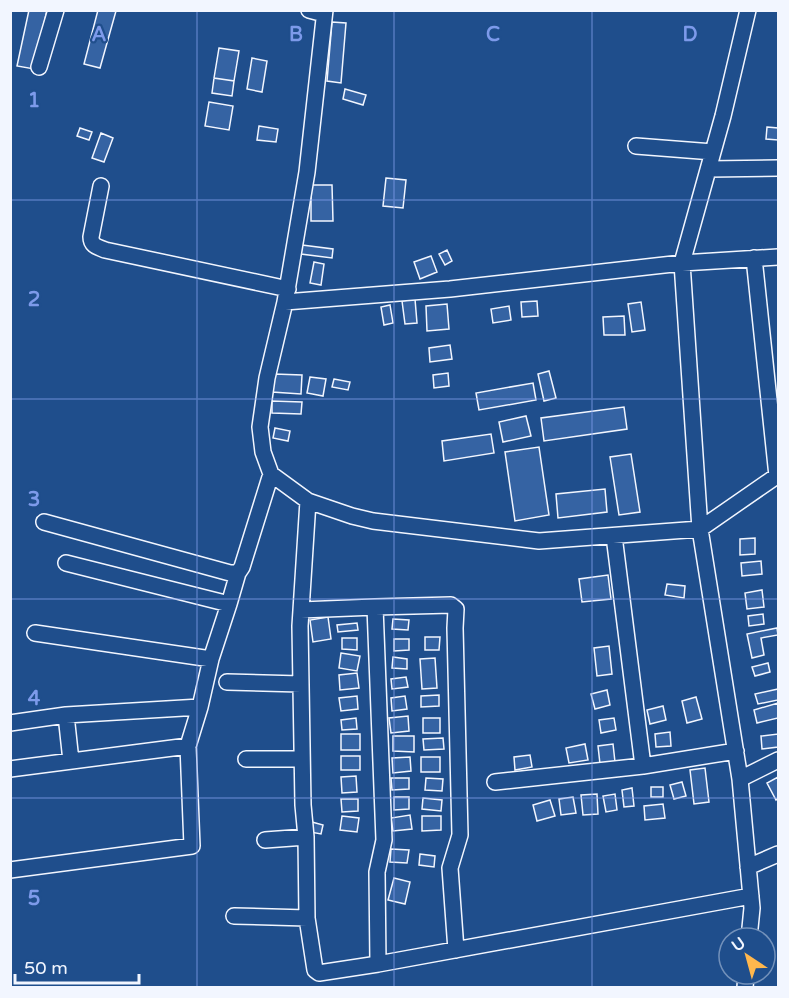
<svg xmlns="http://www.w3.org/2000/svg" width="789" height="998" viewBox="0 0 789 998" font-family="'Varela Round',sans-serif">
<style>
.building{fill:#3563a3;stroke:#f2f6ff;stroke-width:1.5}
.lines{fill:none;stroke-linecap:round;stroke-linejoin:round}
.minor-casing{stroke:#f2f6ff;stroke-width:18}
.minor{stroke:#1f4e8c;stroke-width:15}
.grid{fill:none;stroke:#7d9aea;stroke-width:1.5;stroke-opacity:0.55}
.grid-label{font-size:20px;text-anchor:middle;font-weight:bold;fill:#7d9aea;stroke:#1f4e8c;stroke-width:4.5;stroke-linejoin:round;paint-order:stroke}
</style>
<rect width="100%" height="100%" fill="#1f4e8c"/>
<path class="building" d="M29,10h18l-13,59 -17,-3z
M98,10l18,1 -16,57 -16,-4z
M332,22l14,1 -5,60 -14,-2z
M219,48l20,3 -5,30 -20,-3z
M252,58l15,3 -5,31 -15,-3z
M214,78l20,3 -2,15 -20,-3z
M345,89l21,6 -3,10 -20,-6z
M209,102l24,4 -4,24 -24,-4z
M259,126l19,3 -2,13 -19,-2z
M767,127l11,1v12l-12,-1z
M80,128l12,4 -3,8 -12,-4z
M101,133l12,5 -9,24 -12,-4z
M386,178l20,2 -3,28 -20,-2z
M311,185h21l1,36h-22z
M302,245l31,4 -1,9 -31,-4z
M447,250l5,11 -7,4 -6,-11z
M431,256l6,16 -17,7 -6,-17z
M314,262l10,2 -3,21 -11,-2z
M415,299l2,24 -12,1 -3,-23z
M537,301l1,15 -16,1 -1,-15z
M641,302l4,28 -13,2 -4,-28z
M447,304l2,25 -22,2 -1,-25z
M390,305l3,18 -9,2 -3,-18z
M509,306l2,14 -18,3 -2,-14z
M624,316l1,19h-21l-1,-18z
M450,345l2,14 -22,3 -1,-14z
M549,371l7,27 -12,3 -6,-27z
M448,373l1,13 -15,2 -1,-13z
M274,374l28,1 -1,19 -29,-2z
M310,377l16,2 -3,17 -16,-3z
M334,379l16,3 -2,8 -16,-3z
M533,383l3,17 -57,10 -3,-17z
M272,401l30,1 -1,12 -29,-1z
M624,407l3,22 -83,12 -3,-23z
M526,416l5,20 -28,6 -4,-20z
M275,428l15,3 -2,10 -15,-3z
M491,434l3,19 -50,8 -2,-20z
M539,447l10,68 -34,6 -10,-69z
M631,454l9,58 -21,3 -9,-58z
M605,489l2,23 -49,6 -2,-24z
M755,538v16l-15,1v-16z
M761,561l1,13 -20,2 -1,-13z
M608,575l3,24 -29,3 -3,-23z
M667,584l18,2 -1,12 -19,-3z
M762,590l2,17 -17,2 -2,-16z
M763,614l1,10 -15,2 -1,-10z
M328,617l3,22 -18,3 -3,-22z
M393,619l16,1 -1,10 -16,-1z
M357,623l1,7 -20,2 -1,-7z
M777,628l1,7 -17,3 3,17 -12,3 -5,-24z
M425,637h15l-1,13h-14z
M342,638h15v12l-15,-1z
M394,639h15v11l-15,1z
M609,646l3,28 -15,2 -3,-28z
M341,653l19,3 -3,15 -18,-3z
M393,657l14,2v10l-15,-1z
M435,658l2,30 -15,1 -2,-30z
M768,663l2,9 -15,4 -3,-9z
M357,673l2,15 -19,2 -1,-15z
M406,677l2,10 -16,2 -1,-10z
M778,689v11l-20,4 -3,-10z
M607,690l3,15 -15,4 -4,-15z
M439,695v11l-18,1v-11z
M357,696l1,13 -17,2 -2,-13z
M405,696l2,13 -15,2 -1,-13z
M696,697l6,22 -15,4 -5,-22z
M778,703v15l-21,5 -3,-13z
M663,706l3,14 -16,4 -3,-14z
M408,716l1,15 -18,2 -2,-15z
M356,718l1,11 -15,1 -1,-10z
M423,718h17v15h-17z
M614,718l2,12 -15,3 -2,-13z
M670,732l1,14 -15,1 -1,-13z
M341,734h19v16h-19z
M778,734v13l-16,2 -1,-13z
M393,736h21v16l-21,-1z
M443,738l1,11 -20,1 -1,-11z
M585,744l3,16 -19,3 -3,-15z
M613,744l2,18 -15,2 -2,-18z
M530,755l2,12 -17,3 -1,-13z
M341,756h19v14h-19z
M410,757l1,14 -18,2 -1,-15z
M421,757h19v15h-19z
M705,768l4,34 -15,2 -4,-34z
M356,776l1,16 -15,1 -1,-16z
M778,777v21l-2,2 -9,-17z
M391,778h18v11l-17,1z
M426,778l17,1 -1,12 -17,-1z
M682,782l4,14 -12,3 -4,-14z
M651,787h12v10h-12z
M632,788l2,18 -10,1 -2,-17z
M597,794l1,20 -15,1 -2,-20z
M615,794l2,16 -11,2 -3,-16z
M394,797h15v12l-15,1z
M573,797l3,16 -15,2 -2,-16z
M423,798l19,2 -1,11 -19,-2z
M341,799h17v12l-16,1z
M550,800l5,16 -18,5 -4,-16z
M663,804l2,14 -20,2 -1,-14z
M410,815l2,14 -19,2 -2,-13z
M342,816l17,2 -2,14 -17,-2z
M422,816h19v14l-19,1z
M312,822l11,3 -2,9 -11,-2z
M391,849l18,1 -2,13 -17,-1z
M420,854l15,2 -1,11 -15,-2z
M394,878l16,4 -5,22 -17,-4z"/>
<g class="lines">
<g class="minor-casing">
<path id="minor" d="M309,10l15,4
M325,10l-18,162 -22,130 -18,76 -7,49 3,25 8,22 37,27 44,15 21,5 166,20 161,-12 78,-54
M39,67l17,-57
M636,146l77,6
M709,169l69,-1
M101,186l-10,51c0,9 7,10 14,13l183,39
M754,258l23,218
M285,302l165,-13 232,-26 96,-6
M308,501l-8,125 3,179 3,32 1,81 8,52 4,3 59,-9 373,-68
M44,522l186,51h8l4,-6 29,-93
M614,536l29,230 93,-15
M66,563l163,41
M375,607l9,233 -7,32 1,92
M301,610l74,-3 76,-2 5,4 -1,19 5,207 -10,33 6,82
M35,633l176,26
M227,682l74,2
M66,715l5,46
M10,723l56,-8 134,-8
M246,759h56
M10,769l178,-23
M740,779l-40,-250 -18,-266 41,-147 25,-106
M495,782l148,-16
M265,840l41,-3
M748,867l30,-13
M10,870l182,-24 -4,-100 12,-39 11,-48 18,-55 9,-31
M234,916l73,2
M749,938l3,-30 -12,-129 38,-19
M745,988l1,-14"/>
</g>
<use href="#minor" class="minor"/>
</g>
<path class="grid" d="M197,10v978M394,10v978M592,10v978M10,200h768M10,399h768M10,599h768M10,798h768"/>
<g class="grid-label">
<text x="99" y="41">A</text>
<text x="296" y="41">B</text>
<text x="493" y="41">C</text>
<text x="690" y="41">D</text>
<text x="34" y="107">1</text>
<text x="34" y="306">2</text>
<text x="34" y="506">3</text>
<text x="34" y="705">4</text>
<text x="34" y="905">5</text>
</g>
<rect width="789" height="998" fill="none" stroke="#f2f6ff" stroke-width="24"/>
<g transform="translate(747 956) rotate(324)"><circle r="28" fill="#1f4e8c" stroke="#7391ba" stroke-width="1.5"/>
<path d="M0-4.5L10 22L0 15L-10 22Z" fill="#ffb74d"/>
<text y="-9" font-size="16" font-weight="bold" text-anchor="middle" fill="#f2f6ff">U</text>
</g>
<path d="M15 974v9h124v-9" fill="none" stroke="#f2f6ff" stroke-width="3"/>
<text x="24" y="974" font-size="18" fill="#f2f6ff" stroke="#1f4e8c" stroke-width="4.5" paint-order="stroke">50 m</text>
</svg>
